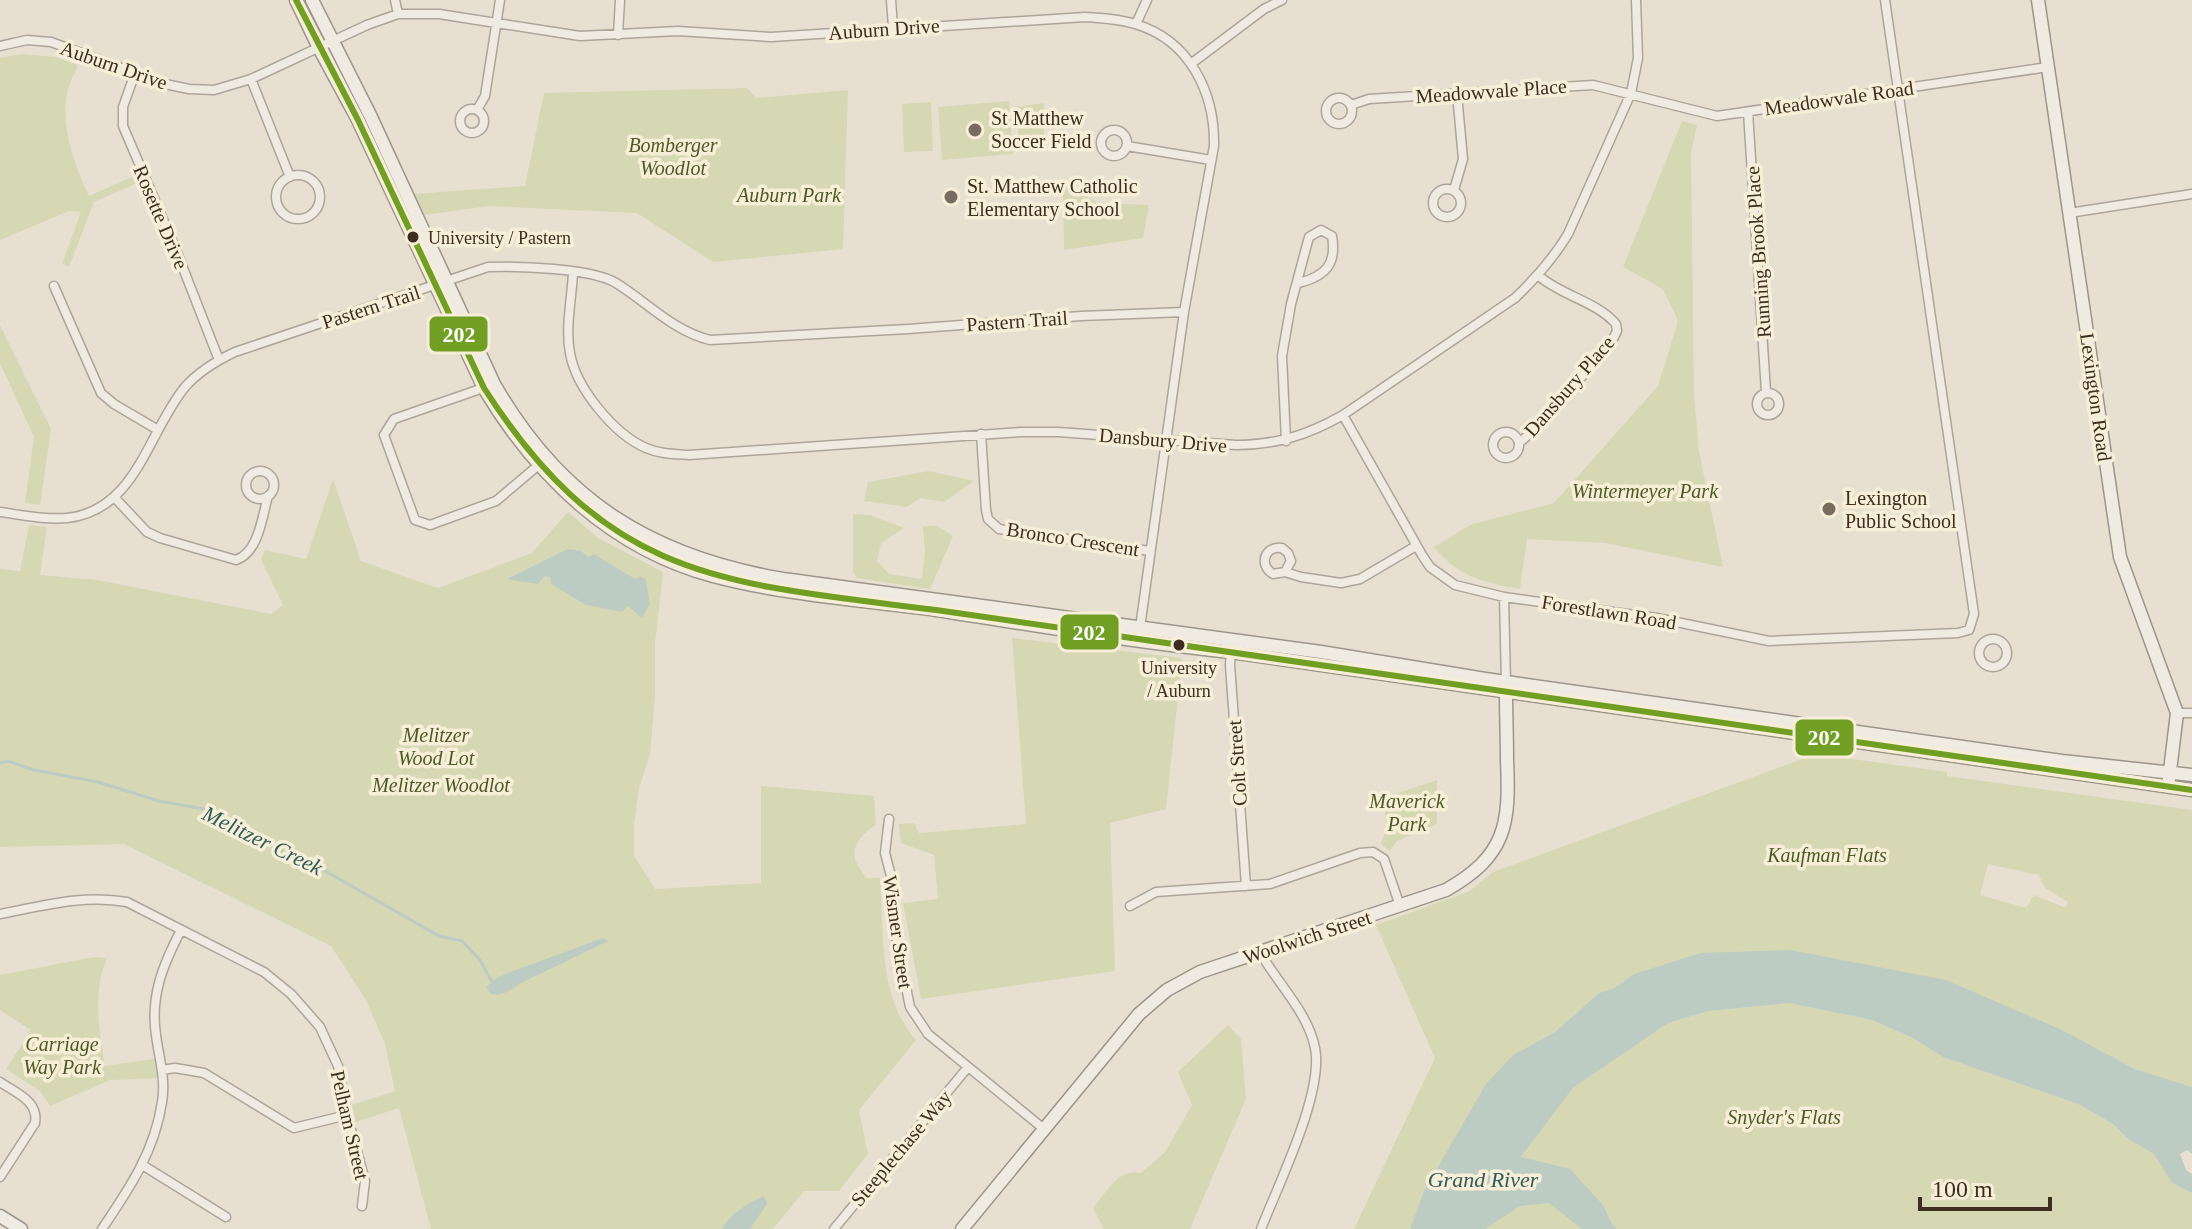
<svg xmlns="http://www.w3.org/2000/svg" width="2192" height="1229" viewBox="0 0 2192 1229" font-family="Georgia,serif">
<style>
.green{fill:#d6d7b3;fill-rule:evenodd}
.water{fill:#bcccc2}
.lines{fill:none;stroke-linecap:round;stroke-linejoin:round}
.stream{stroke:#bcccc2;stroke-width:3}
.street-casing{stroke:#ada599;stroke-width:11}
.secondary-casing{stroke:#9c958a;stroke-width:15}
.street{stroke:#efebe3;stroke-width:8}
.secondary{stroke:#efebe3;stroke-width:12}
.bus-1-casing{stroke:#f7eed8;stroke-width:12}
.bus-1{stroke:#719f24;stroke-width:6}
.poi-dot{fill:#786c5e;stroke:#f7eed8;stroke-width:3}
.bus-dot{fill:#3d2e20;stroke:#f7eed8;stroke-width:3}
.labels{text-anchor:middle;stroke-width:7;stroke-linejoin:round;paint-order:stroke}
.bus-label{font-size:18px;fill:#3d2e20;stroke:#f7eed8;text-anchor:start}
.street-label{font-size:20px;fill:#3d2e20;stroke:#f7eed8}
.poi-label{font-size:20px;fill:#3d2e20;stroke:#f7eed8;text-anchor:start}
.park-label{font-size:20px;font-style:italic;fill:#4d5a26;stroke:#f7eed8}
.water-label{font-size:22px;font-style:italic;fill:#2f5d5a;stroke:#f7eed8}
.line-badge{stroke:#f7eed8;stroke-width:3}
.badge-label{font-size:22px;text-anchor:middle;font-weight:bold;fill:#fff}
</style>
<rect width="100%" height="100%" fill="#e7e0d1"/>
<path class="green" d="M21,54l35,3 22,8c-3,8 -8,16 -10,24 -9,33 7,78 21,107l43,-19 3,7 -41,18 -25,65 -7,-3 19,-52 -12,-1 -69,29v-182z
M747,88l9,10 92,-8 -5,159 -130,13 -76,-49 -149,-7 -63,9 -11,-21 111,-8 19,-93z
M1009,101l4,53 -71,6 -4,-53z
M931,102l2,49 -29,1 -2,-48z
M1044,103v39l-24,4 -5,-39z
M1682,121l15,4 -6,27 3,242 5,58 24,115 -118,-24 -78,-4 -7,50c-35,-6 -63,-13 -86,-42l36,-22 84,-22 104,-117 20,-65 -15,-32 -40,-22z
M1063,185l36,18 50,2 -6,33 -79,12z
M0,325l51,104 -11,76 -15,-2 9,-66 -34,-74z
M929,471l45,10 -30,21 -24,-4 -13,9 -43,-6 4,-19z
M333,479l28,82 77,27 94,-35 36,-41 30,26 65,34 -8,71v52l-5,60 -11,33 -5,37v31l21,33 106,-6v-97l113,10 2,28c-23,18 -30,30 -9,54h13c4,53 -2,120 36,162l-57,70 9,44 -29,37h-35l-31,38h-342l-32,-121 -43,14 -4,-17 43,-14 -10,-47 -19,-44 -35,-54 -207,-102 -124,3v-278l20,2 9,-46 18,2 -7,48 57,5 174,34 12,-9 -22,-46 4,-9 41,9z
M853,514l17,1 34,13 -23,15 -4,18 12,13 33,5 3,-27 -2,-26h14l16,10 -23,53 -73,-11 -4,-7z
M1012,638l170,20 -16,151 -56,14 5,148 -194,28 -18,-96 35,-4 -4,-44 -33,-12 -2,-19 15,-1 5,10 107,-9z
M1816,754l131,18v4l245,34v277l-57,-18 -73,-39 -428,-56 -20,14 -15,5 -44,39 -42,23 -27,30 -62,106 -14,38h-56l81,-171 -59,-133 94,-34 23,-19zM1988,864l51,11 6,13 23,14 -2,6 -32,-13 -8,13 -46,-13z
M1437,780v44l-40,17 -7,10 -9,-7 6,-17 -4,-29z
M94,957l13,1c-15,36 -8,70 -2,108l55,-8 3,20 -53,2 -60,26 -10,-15 -34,-22 25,-39 -31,-20v-35z
M1789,1003l83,17 41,18 30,19 135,47 35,20 15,15 26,15 18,29 20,10v36h-713l42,-72 52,-69 95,-65 41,-12z
M1228,1025l13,14 5,60 -56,130h-86l-11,-21c14,-16 25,-40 48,-35l24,-21 27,-47 -14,-33z"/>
<path class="water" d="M568,549l13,2 7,6 6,-3 41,25 6,-3 5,4 4,24 -8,14 -14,-12 -6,6 -36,-7 -35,-21 -1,-7 -5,-1 -7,8 -31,-5z
M603,938l5,3 -89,43c-9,7 -17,12 -28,10l-5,-7 12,-10z
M1790,950l156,30 116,50 73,39 57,18v67l-5,-4 -7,4 6,16 6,4v19l-20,-10 -18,-29 -26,-15 -15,-15 -35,-20 -135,-47 -30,-19 -41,-18 -83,-17 -80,8 -41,12 -95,65 -52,69 49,12 33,36 9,19 5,5h-35l-33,-26 -29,3 -35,23h-75l14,-38 62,-107 27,-29 42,-23 44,-39 15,-5 20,-14 67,-21z
M764,1196l3,8 -17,25h-28c9,-16 26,-26 42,-33z"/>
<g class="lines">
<path class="stream" d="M0,763l8,-2 26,9 64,12 61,19 45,8 16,14 100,45 119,68 23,5 18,19 12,22"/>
<g class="street-casing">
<path id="street" d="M395,0l3,14
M891,0l2,27
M1136,24l11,-24
M618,35l2,-35
M0,46l27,-6 24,2 114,42 24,5 25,1 37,-11 116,-54 31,-11h41l141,22 98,-5 93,6 314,-20c17,1 34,2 50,7 55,16 80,69 79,122l-30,166 -46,330
M1192,63l72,-54 18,-9
M135,73l-12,34v19l53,124 43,110
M251,79l39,98
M1326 111a13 13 0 1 1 26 0a13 13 0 1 1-26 0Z
M1351,105l18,-6 224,-14 124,31 331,-49
M460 121a12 12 0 1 1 24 0a12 12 0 1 1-24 0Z
M477,110l8,-14 15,-96
M1748,112l18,280
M1101 143a13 13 0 1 1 26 0a13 13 0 1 1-26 0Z
M1127,146l84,14
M276 197a22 22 0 1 1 44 0a22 22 0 1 1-44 0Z
M1433 203a14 14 0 1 1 28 0a14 14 0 1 1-28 0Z
M1454,190l9,-31 -6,-65
M2069,213l123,-19
M573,272c-1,26 -8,55 -3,81 6,35 44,81 76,95 14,6 28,6 43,7l332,-23h37l178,13c40,0 72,-10 107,-30l172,-117c21,-20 38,-39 53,-64l63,-141 7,-35 -2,-58
M54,286l47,107 13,11 44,26
M486,387l-92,32 -10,16 31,85 15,5 66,-24 45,-38
M1757 404a11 11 0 1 1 22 0a11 11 0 1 1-22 0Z
M1343,415l79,140 8,12 25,18 49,12 153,21 112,23 189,-8 11,-3 5,-16 -89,-614
M1493 445a13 13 0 1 1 26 0a13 13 0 1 1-26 0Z
M981,434l5,76 2,9 11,10 151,22
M1286,441l-4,-85 9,-52 18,-67 12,-7 11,6c5,29 -7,40 -33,47
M1519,443l21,-18 71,-82 6,-12 -1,-7c-20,-23 -54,-28 -77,-48
M246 485a14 14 0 1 1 28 0a14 14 0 1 1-28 0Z
M114,497l33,35 13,6 76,22c23,-8 26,-43 32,-64
M0,512c22,3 45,8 67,6 69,-7 81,-86 118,-131 14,-16 31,-26 50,-35l253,-85c30,-1 103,1 128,16 31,19 57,48 94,57l198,-11 173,-13 103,-4
M1285,572l6,-11 -3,-8 -6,-5c-17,-2 -24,16 -9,26l12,-2 16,5 40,6 19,-4 56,-33
M1504,597l2,87
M1979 653a14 14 0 1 1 28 0a14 14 0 1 1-28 0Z
M1231,649l-1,16 16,221
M2177,713h15
M889,819l-4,34 6,23 6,66 13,65 18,27 116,95
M1130,906l26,-14 114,-8 90,-31 13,-1 11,7 16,47
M0,914c42,-8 84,-20 127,-12l137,70 27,22 29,33 18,39 9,49 18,66 -3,25
M1260,952c17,31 48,60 55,96 9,45 -37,137 -54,181
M162,1070l13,-2 29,5 90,55 53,-13
M0,1082c16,11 39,19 35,41l-35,54
M144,1166l82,51
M102,1229c27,-40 53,-78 60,-127 4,-22 -3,-44 -6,-67 -6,-39 7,-70 25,-105
M834,1229l134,-162"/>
</g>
<g class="secondary-casing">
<path id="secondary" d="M296,0l23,48 39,72 126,268c52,88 128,161 229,188 72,19 149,24 223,34 98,15 196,32 295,42l961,138
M312,0l58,115 124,269c67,117 158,173 289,195l538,73 164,27 577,82 130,14
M2038,0l82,557 57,156 -8,66
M0,1216l21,13
M962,1229l177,-215 28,-24 33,-18 246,-82c60,-34 64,-65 61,-130 0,-22 -1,-45 -1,-68"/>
</g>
<use href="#street" class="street"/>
<use href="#secondary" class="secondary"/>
<g class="bus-1-casing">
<path id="bus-1" d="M296,0l62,120 126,268c125,195 241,195 452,222l1256,180"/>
</g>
<use href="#bus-1" class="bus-1"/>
</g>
<g class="poi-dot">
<circle cx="975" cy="130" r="8"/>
<circle cx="951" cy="197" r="8"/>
<circle cx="1829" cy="509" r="8"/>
</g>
<g class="bus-dot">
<circle cx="413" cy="237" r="7"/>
<circle cx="1179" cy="645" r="7"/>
</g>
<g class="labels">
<g class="bus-label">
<text x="428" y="244">University / Pastern</text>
<text x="1179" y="674" text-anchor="middle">University<tspan x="1179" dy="23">/ Auburn</tspan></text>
</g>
<g class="street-label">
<text transform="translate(884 29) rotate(-4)" y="7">Auburn Drive</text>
<text transform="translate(114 65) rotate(19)" y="7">Auburn Drive</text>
<text transform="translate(1491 91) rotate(-4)" y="7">Meadowvale Place</text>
<text transform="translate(1839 98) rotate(-8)" y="7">Meadowvale Road</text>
<text transform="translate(161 217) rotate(67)" y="7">Rosette Drive</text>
<text transform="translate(1758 252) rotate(-94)" y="7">Running Brook Place</text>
<text transform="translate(371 307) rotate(-18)" y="7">Pastern Trail</text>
<text transform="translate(1017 321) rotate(-4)" y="7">Pastern Trail</text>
<text transform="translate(1569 386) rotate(-49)" y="7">Dansbury Place</text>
<text transform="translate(2096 397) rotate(82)" y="7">Lexington Road</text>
<text transform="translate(1163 440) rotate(5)" y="7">Dansbury Drive</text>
<text transform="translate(1073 539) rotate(9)" y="7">Bronco Crescent</text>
<text transform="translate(1609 612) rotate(9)" y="7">Forestlawn Road</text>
<text transform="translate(1237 763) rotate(-94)" y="7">Colt Street</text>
<text transform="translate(898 932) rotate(82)" y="7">Wismer Street</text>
<text transform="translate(1307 937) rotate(-18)" y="7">Woolwich Street</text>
<text transform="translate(350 1125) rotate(77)" y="7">Pelham Street</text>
<text transform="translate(901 1148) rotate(-50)" y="7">Steeplechase Way</text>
</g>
<g class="poi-label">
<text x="991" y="125">St Matthew<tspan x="991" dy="23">Soccer Field</tspan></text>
<text x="967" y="193">St. Matthew Catholic<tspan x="967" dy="23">Elementary School</tspan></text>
<text x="1845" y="505">Lexington<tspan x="1845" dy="23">Public School</tspan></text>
</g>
<g class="park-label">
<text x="673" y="152">Bomberger<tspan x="673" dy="23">Woodlot</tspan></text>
<text x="789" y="202">Auburn Park</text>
<text x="1645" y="498">Wintermeyer Park</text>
<text x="436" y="742">Melitzer<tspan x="436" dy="23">Wood Lot</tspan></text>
<text x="441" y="792">Melitzer Woodlot</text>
<text x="1407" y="808">Maverick<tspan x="1407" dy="23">Park</tspan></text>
<text x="1827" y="862">Kaufman Flats</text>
<text x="62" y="1051">Carriage<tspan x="62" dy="23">Way Park</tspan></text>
<text x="1784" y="1124">Snyder's Flats</text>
</g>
<g class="water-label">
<text transform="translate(263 840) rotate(26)" y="8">Melitzer Creek</text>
<text x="1483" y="1187">Grand River</text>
</g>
</g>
<g class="line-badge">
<rect x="428" y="315" width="61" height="38" rx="8" fill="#719f24"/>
<rect x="1059" y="613" width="61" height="38" rx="8" fill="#719f24"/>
<rect x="1794" y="718" width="61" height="39" rx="8" fill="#719f24"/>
</g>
<g class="badge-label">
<text x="459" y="342">202</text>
<text x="1089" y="640">202</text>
<text x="1824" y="745">202</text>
</g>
<path d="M1920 1197v12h130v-12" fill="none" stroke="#3d2e20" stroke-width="4"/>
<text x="1932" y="1197" font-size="24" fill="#3d2e20" stroke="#f7eed8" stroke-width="6" paint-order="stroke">100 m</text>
</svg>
